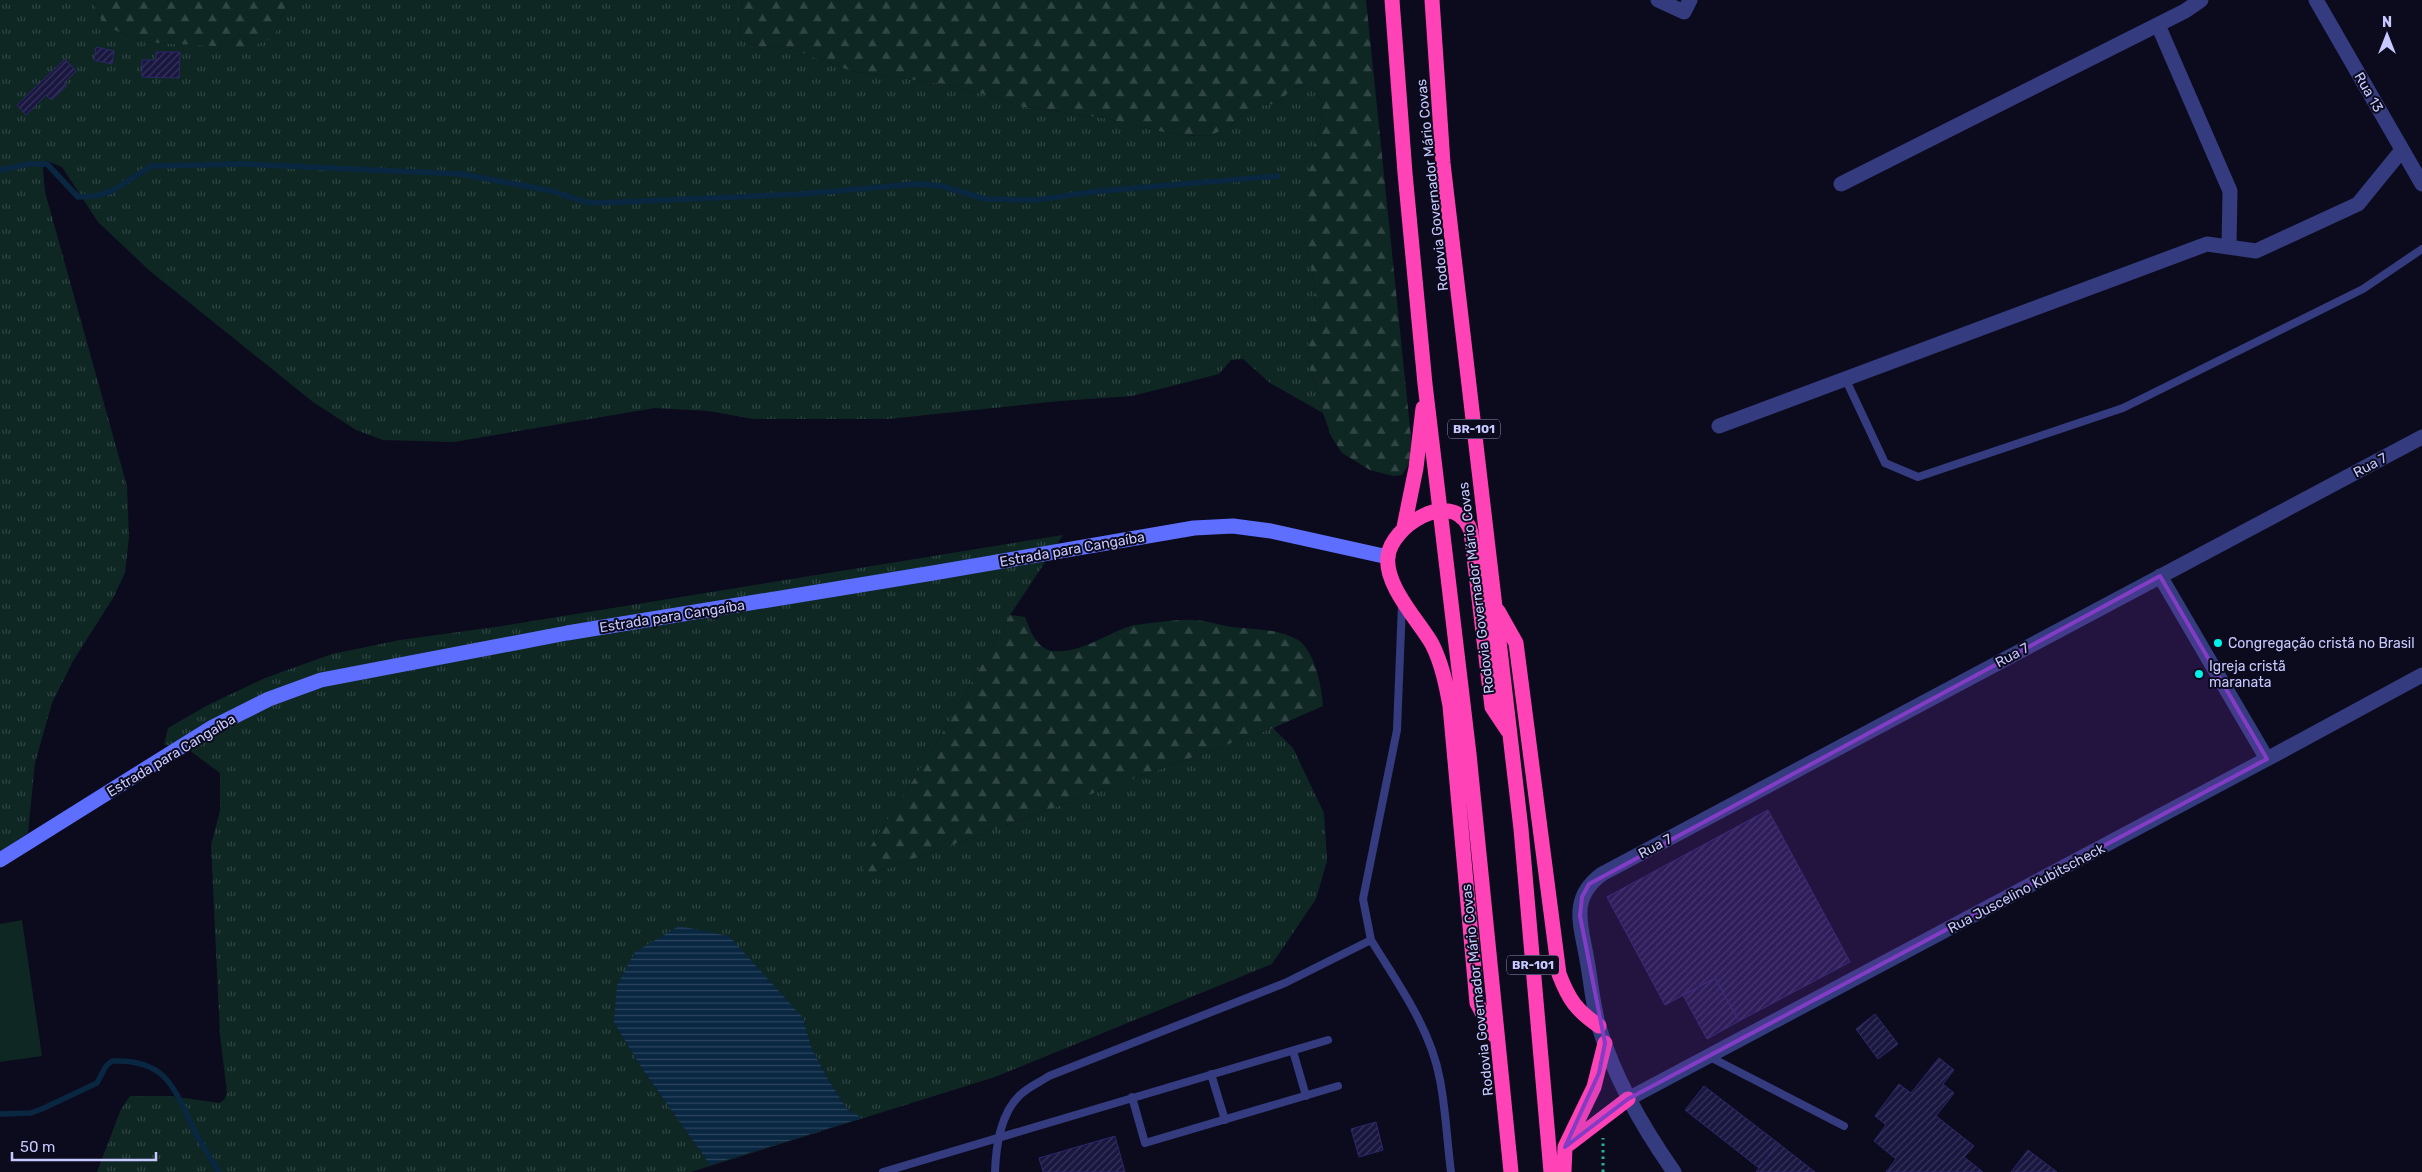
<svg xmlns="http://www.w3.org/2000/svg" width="2422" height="1172" viewBox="0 0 2422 1172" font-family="Rubik,sans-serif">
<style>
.grass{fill:url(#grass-tufts);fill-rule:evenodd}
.forest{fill:url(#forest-firs)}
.pitch{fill:#0e2723}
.water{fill:url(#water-rules)}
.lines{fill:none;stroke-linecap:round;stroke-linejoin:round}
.stream{stroke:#0a2742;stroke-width:5.5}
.building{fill:url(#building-hatch);stroke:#2c276b}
.path{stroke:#28b197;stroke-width:3;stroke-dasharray:2.5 4;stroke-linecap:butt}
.lane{stroke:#343b7e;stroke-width:8}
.street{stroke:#343b7e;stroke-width:15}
.secondary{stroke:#5e6fff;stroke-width:15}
.highway{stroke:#ff42b6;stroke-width:15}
.marked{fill:#833cc5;fill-opacity:0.2;stroke:#833cc5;stroke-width:4;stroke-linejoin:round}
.poi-dot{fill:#00f2ea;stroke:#0b0b1d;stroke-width:2}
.labels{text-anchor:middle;stroke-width:4;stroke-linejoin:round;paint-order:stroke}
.shield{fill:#0b0b1d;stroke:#8f8fbb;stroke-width:1}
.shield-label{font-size:12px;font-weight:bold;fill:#c7c8ff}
.street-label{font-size:14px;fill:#c7c8ff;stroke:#0b0b1d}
.poi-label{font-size:14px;fill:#c7c8ff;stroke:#0b0b1d;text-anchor:start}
</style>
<defs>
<pattern id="grass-tufts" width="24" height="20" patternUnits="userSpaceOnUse" patternTransform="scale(1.25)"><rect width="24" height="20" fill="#0e2723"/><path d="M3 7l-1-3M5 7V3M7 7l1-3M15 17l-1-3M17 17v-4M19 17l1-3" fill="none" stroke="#304544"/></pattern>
<pattern id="forest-firs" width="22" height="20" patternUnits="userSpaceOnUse" patternTransform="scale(1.25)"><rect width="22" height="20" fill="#0e2723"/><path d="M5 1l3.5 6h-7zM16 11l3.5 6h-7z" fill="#304544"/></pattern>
<pattern id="water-rules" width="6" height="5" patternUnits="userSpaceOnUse" patternTransform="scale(1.25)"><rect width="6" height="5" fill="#0a2742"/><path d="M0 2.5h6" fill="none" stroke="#2c455e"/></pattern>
<pattern id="building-hatch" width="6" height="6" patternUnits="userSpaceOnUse" patternTransform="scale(1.25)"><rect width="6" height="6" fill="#19163f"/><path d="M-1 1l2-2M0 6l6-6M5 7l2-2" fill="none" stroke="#39365c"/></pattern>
</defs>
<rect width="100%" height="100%" fill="#0b0b1d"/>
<path class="grass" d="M0,0h93l10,25 40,17 76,4 54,-8 16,-38h453l-3,39 22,8 23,-1 67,25 93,13 57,15 16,7 87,12 77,18 31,-1 19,-10 13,-12 17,-8 16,-1 15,-15 16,-6 14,18 -1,22 -8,24 -9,90 11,46 -1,31 -6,23 2,33 12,31 1,12 -53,-30 -27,-24 -12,1 -12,14 -87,22 -72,5 -172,18h-134l-46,-8 -53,-3 -201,34 -71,-2 -27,-10 -43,-28 -163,-131 -52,-49 -36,-55 -15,-6 -4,7 2,24 82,294 2,51 -4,36 -12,25 -40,63 -21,42 -17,60 -7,70 -28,19z
M1063,535l-53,80 -78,136 -62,96 -3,34 10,-9 396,-144 20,20 31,65 3,48 -11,38 -44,65 -277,113 -304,95h-594l24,-63 9,-13h41l48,7 5,-3 3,-7 -7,-58 -9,-190 9,-34v-38l-35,-26 -21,-2 4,-17 40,-23 57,-27 67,-24 68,-14 102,-14zM803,1018l9,31 16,30 19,30 14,9 -151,47 -67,-95 -29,-47z"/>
<path class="forest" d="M93,0h196l-16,38 -26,10 -104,-6 -40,-17z
M742,0h624l47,457 -11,18 -9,1 -23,-6 -28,-17 -11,-17 -8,-23 -1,-12 -12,-31 -2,-33 6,-23 1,-31 -11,-46 1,-48 8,-42 8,-24 1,-22 -14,-18 -16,6 -15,15 -16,1 -17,8 -13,12 -19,10 -31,1 -77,-18 -87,-12 -16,-7 -57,-15 -93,-13 -67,-25 -23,1 -22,-8z
M1010,615l15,2c5,13 11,31 27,34 28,3 53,-17 79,-25 8,-2 52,-7 60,-6 14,0 28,5 41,7 23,3 46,1 66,13 17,11 24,48 25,66l-50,22 -396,144 -11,10 -3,-17 7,-18 62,-96z"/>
<path class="pitch" d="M22,920l20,136 -42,6v-138z"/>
<path class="water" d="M679,926l50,10 74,82 9,31 16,30 19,30 15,9 -152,47 -67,-95 -29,-47 3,-38 18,-33z"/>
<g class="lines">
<path class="stream" d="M0,170l29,-6h18l31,33 17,-1 17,-5 39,-25 92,-2 218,10 91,17 33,11 13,1 204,-9 113,-10 27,2 43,13 51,1 64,-9 178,-15
M0,1114l31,-1 13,-5 53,-25 9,-17 6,-5c56,-2 62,28 83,71 7,13 16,27 24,40"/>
</g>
<path class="building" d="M96,47l18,4 -2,13 -18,-4z
M156,52h24l-1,26 -37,-1v-17h14z
M65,59l11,12 -12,12 3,3 -16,14 -5,-5 -20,20 -9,-10z
M1768,810l82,152 -111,59 -24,-43 -50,27 -58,-108z
M1715,978l24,43 -32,18 -24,-44z
M1875,1014l23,30 -20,15 -22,-30z
M1939,1058l15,12 -11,14 11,9 -18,23 38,30 -10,11 19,15h-97l10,-13 -22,-18 12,-16 -11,-9 24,-32 12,9z
M1704,1086l74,57 -19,25 -74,-58z
M1376,1122l7,28 -24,7 -8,-28z
M1115,1136l10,36h-82l-4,-14z
M1778,1143l37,29h-59z
M2028,1150l29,22h-46z"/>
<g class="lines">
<path class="path" d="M1603,1172v-34"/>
<path class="lane" d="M1845,378l40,85 33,14 205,-69 240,-119 59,-40
M1371,940c27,44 60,89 69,140 6,31 7,62 11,92
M1293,1051l13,45
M1708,1056l136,70
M1211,1074l14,46
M1132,1097l13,46 193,-57
M883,1172l445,-132
M995,1172c1,-26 5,-58 25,-77 8,-8 20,-13 29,-19l236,-93 86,-43 -8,-41 34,-169 5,-126"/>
<path class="street" d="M1658,0l26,12 6,-12
M2316,0l106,184
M2158,25l72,166 -1,56
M1841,184l344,-173 16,-11
M1719,426l488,-182 49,7 102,-47 44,-54
M2160,576l107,183
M1628,1099l639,-340 155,-84
M1674,1172c-31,-44 -59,-93 -75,-145 -6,-21 -8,-45 -12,-67 -6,-35 -18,-62 15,-86l820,-437"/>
<path class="secondary" d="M0,860l211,-132 58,-29 52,-19 246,-47 366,-60 261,-45 39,-2 38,5 117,26"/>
<path class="highway" d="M1392,0l13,173 20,211 44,370 42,418
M1432,0l11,163 78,666 30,343
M1404,527l12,-59 7,-60
M1498,611l18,32 43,331c10,26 17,36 40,52
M1494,1035l-17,-32 -27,-297c-4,-22 -8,-42 -18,-62 -14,-24 -48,-59 -44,-88 4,-30 61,-66 80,-31 3,4 3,10 4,15l20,167 16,24
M1569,1144l59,-45
M1564,1172l1,-25 29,-60 11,-44"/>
</g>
<path class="marked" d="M2160,576l107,183 -639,340 -63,48 34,-74 6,-30 -25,-127 2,-19 7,-13z"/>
<g class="poi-dot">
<circle cx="2218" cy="643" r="5"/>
<circle cx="2199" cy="674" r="5"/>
</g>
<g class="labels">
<g class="shield">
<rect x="1448" y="419.5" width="52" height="19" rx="4"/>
<rect x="1507" y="955.5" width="52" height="19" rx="4"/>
</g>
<g class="shield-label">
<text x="1474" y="433">BR-101</text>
<text x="1533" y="969">BR-101</text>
</g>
<g class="street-label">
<text transform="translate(2369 92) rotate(60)" y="5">Rua 13</text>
<text transform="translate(1432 185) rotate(-96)" y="5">Rodovia Governador Mário Covas</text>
<text transform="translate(2370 465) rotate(-28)" y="5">Rua 7</text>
<text transform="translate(1072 549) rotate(-10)" y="5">Estrada para Cangaíba</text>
<text transform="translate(1476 588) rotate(-97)" y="5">Rodovia Governador Mário Covas</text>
<text transform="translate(672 616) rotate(-9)" y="5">Estrada para Cangaíba</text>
<text transform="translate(2012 655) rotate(-28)" y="5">Rua 7</text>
<text transform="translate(171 755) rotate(-31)" y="5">Estrada para Cangaíba</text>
<text transform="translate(1655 846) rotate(-28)" y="5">Rua 7</text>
<text transform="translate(2026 888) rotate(-28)" y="5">Rua Juscelino Kubitscheck</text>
<text transform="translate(1477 990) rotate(-96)" y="5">Rodovia Governador Mário Covas</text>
</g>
<g class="poi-label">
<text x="2228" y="648">Congregação cristã no Brasil</text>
<text x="2209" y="671">Igreja cristã<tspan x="2209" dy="16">maranata</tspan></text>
</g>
</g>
<g transform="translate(2387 35)" stroke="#0b0b1d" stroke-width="4" paint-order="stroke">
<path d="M0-4L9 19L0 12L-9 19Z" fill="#c7c8ff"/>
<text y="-8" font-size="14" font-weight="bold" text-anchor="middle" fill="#c7c8ff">N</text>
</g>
<path d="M12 1152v8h144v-8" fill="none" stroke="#c7c8ff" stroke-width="2.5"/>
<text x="20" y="1152" font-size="15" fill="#c7c8ff" stroke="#0b0b1d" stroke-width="4" paint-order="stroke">50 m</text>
</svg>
